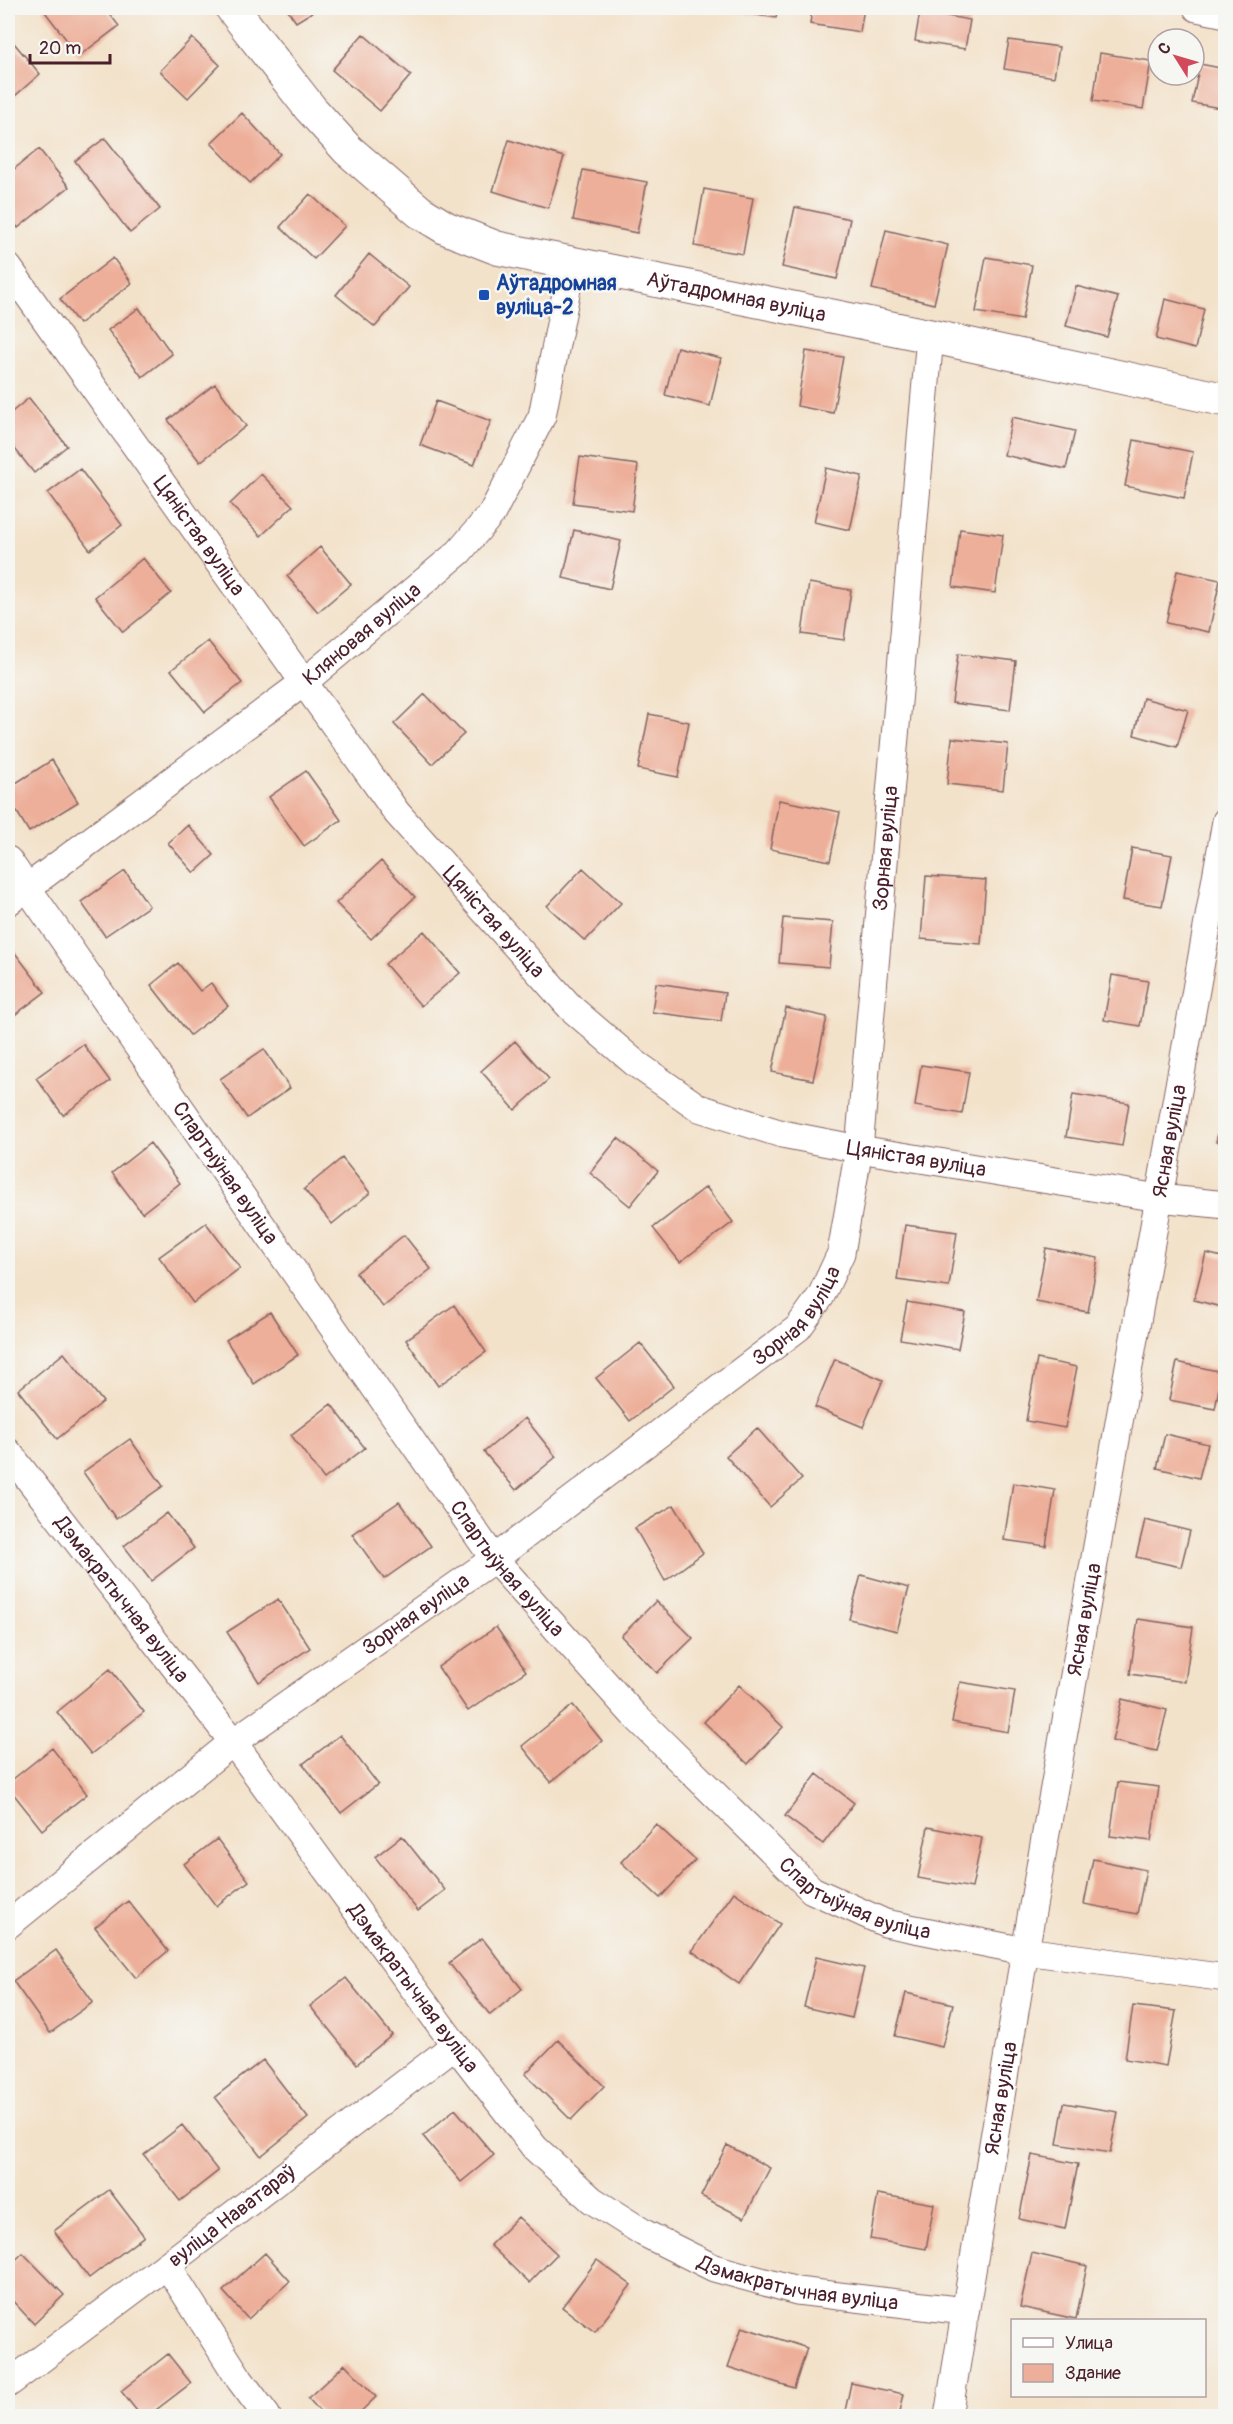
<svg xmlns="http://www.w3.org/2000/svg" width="1233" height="2424" viewBox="0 0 1233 2424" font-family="Pangolin,sans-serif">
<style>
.building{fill:#edaf99}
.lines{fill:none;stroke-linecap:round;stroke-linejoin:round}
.street-casing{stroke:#856363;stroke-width:29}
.secondary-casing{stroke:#856363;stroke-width:35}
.street{stroke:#fff;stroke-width:27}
.secondary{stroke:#fff;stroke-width:33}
.transit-dot{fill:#1a4fb4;stroke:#f6f6f2;stroke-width:2}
.labels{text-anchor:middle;stroke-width:5;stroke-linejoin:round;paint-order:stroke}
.transit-label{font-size:21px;font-weight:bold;fill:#164399;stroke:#f6f6f2;text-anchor:start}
.street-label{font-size:21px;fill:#4a1f2b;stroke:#f6f6f2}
</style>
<rect width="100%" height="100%" fill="#f6f6f2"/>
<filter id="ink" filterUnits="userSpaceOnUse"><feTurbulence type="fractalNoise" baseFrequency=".0167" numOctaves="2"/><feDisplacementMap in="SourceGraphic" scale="12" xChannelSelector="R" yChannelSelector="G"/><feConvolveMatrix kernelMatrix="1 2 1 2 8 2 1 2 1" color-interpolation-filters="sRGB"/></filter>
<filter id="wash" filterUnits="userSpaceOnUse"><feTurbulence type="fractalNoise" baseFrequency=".008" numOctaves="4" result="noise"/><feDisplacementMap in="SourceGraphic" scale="24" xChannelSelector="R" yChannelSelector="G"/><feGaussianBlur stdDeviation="1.35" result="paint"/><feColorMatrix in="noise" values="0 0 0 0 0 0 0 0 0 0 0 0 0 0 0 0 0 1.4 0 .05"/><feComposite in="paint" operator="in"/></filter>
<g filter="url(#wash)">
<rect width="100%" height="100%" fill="#f3e2ca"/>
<g id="blocks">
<path class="building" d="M42,8h63l14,18 -40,30z
M286,8h33l-23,14z
M726,8h52l-2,10 -50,-8z
M812,8h52l-4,24 -50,-8z
M920,11l50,9 -5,29 -50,-8z
M363,34l48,41 -31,36 -48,-41z
M8,36l32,38 -32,28z
M192,38l28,27 -32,33 -28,-27z
M1009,40l50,7 -5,30 -50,-8z
M1100,53l51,8 -8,48 -50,-8z
M1200,64l26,5v40l-34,-6z
M242,113l38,41 -30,29 -39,-40z
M105,138l55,71 -30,24 -55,-72z
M509,140l55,17 -16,51 -55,-17z
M39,149l30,38 -51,41 -10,-14v-40z
M583,170l64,12 -10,51 -64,-13z
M704,189l49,9 -10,56 -49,-8z
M310,194l35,32 -31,33 -34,-32z
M795,207l55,12 -13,60 -55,-12z
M886,230l62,15 -14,59 -62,-15z
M369,254l40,33 -34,40 -39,-32z
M986,257l46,8 -10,55 -46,-8z
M113,258l19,25 -53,41 -19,-25z
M1076,286l42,11 -11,40 -41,-11z
M1165,299l39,10 -9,40 -39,-10z
M139,308l33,46 -30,23 -34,-47z
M677,347l44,11 -11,48 -45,-11z
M806,351l37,6 -10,56 -36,-7z
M215,384l31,42 -46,36 -32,-42z
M29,398l38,48 -33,27 -26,-33v-25z
M436,401l55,20 -17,44 -54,-20z
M1012,417l63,14 -9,38 -62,-14z
M1134,440l59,12 -9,46 -59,-12z
M580,457l58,8 -6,46 -59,-8z
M826,468l36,8 -12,54 -36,-8z
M80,469l42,56 -32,25 -42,-57z
M261,474l32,32 -32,30 -31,-32z
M960,529l43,6 -8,58 -42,-6z
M574,530l47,11 -11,48 -47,-11z
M320,547l31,37 -33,28 -31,-36z
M143,558l28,35 -48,39 -28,-35z
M1177,571l43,9 -11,52 -43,-9z
M809,583l42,7 -7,50 -42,-6z
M208,641l34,42 -37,29 -34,-42z
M958,654l58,7 -6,49 -58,-7z
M425,694l39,40 -32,30 -38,-40z
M1143,698l45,12 -11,37 -43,-12z
M649,714l40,8 -11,55 -40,-8z
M952,738l56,6 -5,46 -56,-6z
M52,760l26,42 -49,30 -21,-35v-9z
M306,771l35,49 -37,26 -35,-49z
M779,800l61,12 -10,49 -60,-12z
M188,825l26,30 -20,18 -26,-30z
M1132,848l40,7 -10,51 -39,-6z
M381,861l34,36 -44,42 -35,-36z
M583,868l38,35 -36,38 -38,-35z
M125,871l24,35 -44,30 -24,-34z
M926,876l60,4 -5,64 -60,-5z
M783,918l50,4 -4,45 -50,-4z
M424,931l36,42 -39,33 -36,-42z
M9,945l36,47 -37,28v-73z
M178,963l22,28 11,-8 17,23 -38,29 -39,-50z
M1112,975l36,6 -8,45 -36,-6z
M656,983l69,10 -4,28 -69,-9z
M786,1008l41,9 -14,63 -41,-8z
M515,1041l34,38 -34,31 -34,-39z
M83,1044l27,37 -47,34 -27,-37z
M264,1049l26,39 -43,30 -27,-39z
M921,1065l48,7 -7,42 -47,-8z
M1073,1094l56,9 -7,43 -56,-9z
M1226,1102v42l-10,-2z
M618,1138l40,33 -28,35 -40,-33z
M150,1143l30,40 -38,30 -30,-40z
M342,1158l28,35 -38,31 -28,-35z
M706,1187l27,35 -53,40 -27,-34z
M206,1223l34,45 -47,35 -34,-46z
M905,1225l52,7 -8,55 -52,-7z
M404,1235l27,34 -48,38 -27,-34z
M1046,1248l52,10 -10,54 -52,-10z
M1206,1253l20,5v50l-32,-8z
M907,1302l58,10 -7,37 -58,-10z
M454,1305l32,47 -48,34 -32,-46z
M270,1312l28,43 -44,29 -28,-44z
M640,1343l34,43 -44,35 -34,-43z
M64,1353l39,49 -46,37 -39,-49z
M835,1359l48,21 -20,47 -48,-20z
M1037,1359l40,8 -12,61 -39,-7z
M1177,1362l45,10 -7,37 -46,-9z
M331,1404l34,44 -41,31 -33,-44z
M525,1418l31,39 -40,33 -32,-38z
M757,1428l45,51 -32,28 -44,-51z
M1165,1434l43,10 -9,34 -42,-10z
M130,1439l33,47 -47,33 -33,-47z
M1013,1483l42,7 -9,56 -42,-6z
M399,1502l32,44 -47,33 -32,-45z
M674,1505l29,48 -38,28 -30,-53z
M167,1513l27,35 -43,33 -27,-35z
M1145,1520l45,11 -9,36 -45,-10z
M861,1575l48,13 -12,43 -48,-12z
M278,1599l32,49 -51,34 -32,-50z
M656,1601l37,37 -36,35 -36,-37z
M1138,1619l55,8 -8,55 -55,-8z
M496,1627l30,44 -58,40 -30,-44z
M110,1669l34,43 -53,42 -34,-42z
M960,1682l55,9 -7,41 -56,-10z
M739,1685l44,42 -35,37 -44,-42z
M1122,1699l45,11 -10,41 -45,-10z
M573,1705l29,36 -51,41 -29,-36z
M340,1735l38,49 -37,29 -38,-49z
M52,1748l35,46 -45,36 -34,-43v-4z
M817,1774l37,29 -31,41 -38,-28z
M1118,1782l41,5 -8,54 -41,-5z
M656,1824l39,36 -35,38 -39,-36z
M928,1827l54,11 -10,50 -54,-10z
M402,1836l43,54 -27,21 -43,-54z
M217,1839l32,42 -33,25 -32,-42z
M1093,1859l53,11 -9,44 -53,-10z
M734,1892l46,32 -41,60 -47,-33z
M128,1901l40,50 -32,27 -41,-51z
M482,1938l40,51 -32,26 -41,-52z
M56,1950l37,52 -43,31 -37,-52z
M816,1957l48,11 -12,50 -48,-11z
M346,1978l46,57 -35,29 -47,-58z
M906,1993l47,11 -11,43 -47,-11z
M1133,2006l43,5 -10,55 -41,-7z
M558,2040l46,46 -33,34 -46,-46z
M263,2060l45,58 -47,38 -46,-59z
M1064,2103l54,9 -8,41 -53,-9z
M455,2109l39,46 -33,27 -38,-46z
M182,2125l36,46 -38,30 -36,-46z
M727,2145l43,23 -26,50 -43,-22z
M1032,2155l46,9 -13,65 -46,-10z
M109,2190l35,46 -55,42 -35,-47z
M878,2194l56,10 -8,45 -56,-10z
M518,2217l39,37 -28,29 -39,-38z
M23,2253l41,42 -30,29 -26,-28v-29z
M265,2253l25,28 -42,38 -25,-28z
M1032,2253l55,13 -11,53 -56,-12z
M597,2260l34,25 -36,47 -33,-25z
M742,2327l65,21 -13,40 -66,-21z
M168,2354l23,29 -43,33h-7l-20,-25z
M345,2364l31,33 -20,19h-32l-16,-18z
M851,2383l53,11 -5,22h-55z"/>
</g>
</g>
<g filter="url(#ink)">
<use href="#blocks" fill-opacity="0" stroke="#856363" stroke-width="1.5"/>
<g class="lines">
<g class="street-casing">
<g id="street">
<path d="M1197,8l29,6"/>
<path id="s1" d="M8,267l389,546 174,195 64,55 64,45 83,26 77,15 300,49 67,7"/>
<path id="s2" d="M8,860l486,699 139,155 179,176 73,33 140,28 201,27"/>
<path id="s3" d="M8,902l295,-219 156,-131 33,-39 50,-97 30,-153"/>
<path id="s4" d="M8,1452l225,290 222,303 80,103 57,52 52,33 70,35 83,23 168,20"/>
<path id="s5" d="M8,1925l225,-183 261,-183 304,-231 23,-32 20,-43 18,-104 71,-813"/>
<path d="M167,2265l73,115 27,36"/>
<path id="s6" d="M8,2384l159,-119 288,-220"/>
<path id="s7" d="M948,2416l77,-465 201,-1130"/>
</g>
</g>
<g class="secondary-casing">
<g id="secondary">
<path id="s8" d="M232,8l78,100 38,42 72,62 26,16 51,20 433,88 296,64"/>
</g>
</g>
<use href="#street" class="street"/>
<use href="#secondary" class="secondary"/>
</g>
</g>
<rect class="transit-dot" x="478" y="289" width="12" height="12" rx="3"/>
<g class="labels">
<g class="transit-label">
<text x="496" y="290">Аўтадромная<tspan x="496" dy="24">вуліца-2</tspan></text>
</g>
<g class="street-label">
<text dy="7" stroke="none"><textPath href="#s8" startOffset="608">Аўтадромная вуліца</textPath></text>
<text dy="7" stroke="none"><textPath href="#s1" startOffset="330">Цяністая вуліца</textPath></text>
<text dy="7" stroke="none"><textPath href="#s3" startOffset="444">Кляновая вуліца</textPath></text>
<text dy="7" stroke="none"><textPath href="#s5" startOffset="1485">Зорная вуліца</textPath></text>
<text dy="7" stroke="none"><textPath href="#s1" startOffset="816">Цяністая вуліца</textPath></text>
<text dy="7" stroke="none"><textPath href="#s7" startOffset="1294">Ясная вуліца</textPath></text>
<text dy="7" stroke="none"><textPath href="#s1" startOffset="1318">Цяністая вуліца</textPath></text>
<text dy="7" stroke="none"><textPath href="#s2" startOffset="381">Спартыўная вуліца</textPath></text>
<text dy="7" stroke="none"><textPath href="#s5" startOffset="999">Зорная вуліца</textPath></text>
<text dy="7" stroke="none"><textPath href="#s2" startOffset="867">Спартыўная вуліца</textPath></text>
<text dy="7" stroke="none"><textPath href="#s4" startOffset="186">Дэмакратычная вуліца</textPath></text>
<text dy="7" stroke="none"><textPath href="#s5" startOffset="513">Зорная вуліца</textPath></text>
<text dy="7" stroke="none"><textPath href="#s7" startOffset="808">Ясная вуліца</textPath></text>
<text dy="7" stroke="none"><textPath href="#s2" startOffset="1353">Спартыўная вуліца</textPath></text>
<text dy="7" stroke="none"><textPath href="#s4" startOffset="672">Дэмакратычная вуліца</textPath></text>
<text dy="7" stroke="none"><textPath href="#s7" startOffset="322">Ясная вуліца</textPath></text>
<text dy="7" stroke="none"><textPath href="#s6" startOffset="280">вуліца Наватараў</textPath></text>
<text dy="7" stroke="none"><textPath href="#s4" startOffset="1176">Дэмакратычная вуліца</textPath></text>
</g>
</g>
<rect width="1233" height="2424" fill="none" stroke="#f6f6f2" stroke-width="30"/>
<rect x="1011" y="2319" width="195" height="78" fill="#f6f6f2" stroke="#b1a0a2" stroke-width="1.5"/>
<rect x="1023" y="2338" width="30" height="9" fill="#ffffff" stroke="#b1a0a2" stroke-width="1.5"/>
<text x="1065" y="2349" font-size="18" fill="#4a1f2b">Улица</text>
<rect x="1023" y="2364" width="30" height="18" fill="#edaf99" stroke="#b1a0a2" stroke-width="1.5"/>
<text x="1065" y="2379" font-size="18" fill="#4a1f2b">Здание</text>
<g transform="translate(1176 57) rotate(307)"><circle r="28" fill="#f6f6f2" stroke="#b1a0a2" stroke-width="1.5"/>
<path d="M0-4.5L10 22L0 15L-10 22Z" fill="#d1495b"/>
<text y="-9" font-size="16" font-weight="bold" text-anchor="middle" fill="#4a1f2b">С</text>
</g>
<path d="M30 54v9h80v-9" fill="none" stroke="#4a1f2b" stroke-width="3"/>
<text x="39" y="54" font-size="18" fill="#4a1f2b" stroke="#f6f6f2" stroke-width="4.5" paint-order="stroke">20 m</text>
</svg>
